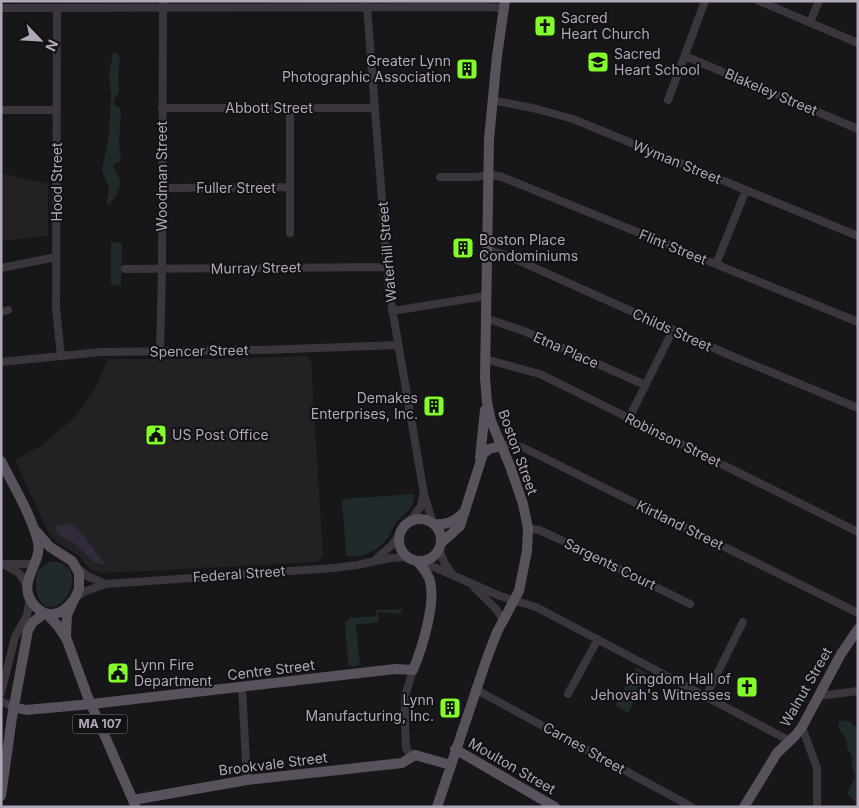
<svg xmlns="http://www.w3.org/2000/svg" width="859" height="808" viewBox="0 0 859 808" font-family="Inter,sans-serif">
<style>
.built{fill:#242125}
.green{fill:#212a2b}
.water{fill:#312b3c}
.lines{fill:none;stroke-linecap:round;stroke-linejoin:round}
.minor{stroke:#3b363d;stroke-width:8}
.major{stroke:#59525c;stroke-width:10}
.labels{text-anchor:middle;stroke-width:4;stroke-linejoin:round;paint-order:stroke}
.shield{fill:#121113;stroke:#817a86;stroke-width:1}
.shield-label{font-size:12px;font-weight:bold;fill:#b1a7b8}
.poi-label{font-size:14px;fill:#b1a7b8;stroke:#121113;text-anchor:start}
.street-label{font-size:14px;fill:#b1a7b8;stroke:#121113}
</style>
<rect width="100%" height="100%" fill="#171618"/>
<path class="built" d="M1,173l47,11v52l-47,5z
M307,356l4,4 12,196 -5,6 -216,11 -10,-3 -7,-6 -6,-8 -25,-16 -6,-8 -33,-72 24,-13 32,-26 14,-17v-2l10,-13 13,-30h106z"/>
<path class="green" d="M113,52l5,2 2,8 -2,12 1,18c-2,5 -7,7 -4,14l5,2 1,4 -2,31 2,15 -1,4 -6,2 -1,3c12,16 7,25 -5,39l-1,-4 2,-13 -7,-19 7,-36 2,-40 -2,-18z
M111,242l11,1 -1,43 -10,-2z
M414,494c1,17 -11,18 -19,30 -3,4 -4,9 -7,14 -9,11 -28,23 -42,17l-4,-56z
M49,562c6,-1 13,0 18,5 19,18 -17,60 -29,29 -3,-9 -3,-18 1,-26z
M403,609l-3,5 -22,-2v10l-22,3 4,40 -8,2 -4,-3 -3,-42 5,-4 26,-2v-6z
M636,667l11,6 -5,8 2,2 -16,30 -13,-7z
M841,720l10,2 6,6 1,79h-2l-1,-6 -8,-7 8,-18 -3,-8v-12l-5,-8v-8l-8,-11 -1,-5z"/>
<path class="water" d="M72,524l12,12 20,27v2l-10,-3 -19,-18 -13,-7 -7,-7 2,-4z"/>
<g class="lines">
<path class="minor" d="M759,1l99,42
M367,7l22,283 35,204 9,29
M1,8l485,-1 17,1
M57,8l-1,300 5,48
M810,22l9,-21
M685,56l173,73
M492,100l45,9 36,10 285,117
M668,100l37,-99
M162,108h213
M1,110h56
M440,177h37l11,-3 14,3 356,145
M162,188l128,-1v-79
M290,233v-46
M488,250l18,5 221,99 131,54
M716,264l30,-74
M1,268l55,-11
M125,269l262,-2
M392,311l94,-15
M1,312l7,-2
M485,318l39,13 121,54
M160,351l2,-82 1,-268
M485,359l55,15 318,158
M1,362l100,-10 162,-2 135,-5
M629,418l44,-88
M501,446l10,-2 13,4 334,165
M410,521l11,-15 2,-10
M528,528l11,2 22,10 129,64
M439,549l5,13 8,12
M376,559l16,-14 7,-9
M420,561l80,35 36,11 254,134
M1,563l18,10 9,14
M8,564h26
M77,568l12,9 17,7
M474,587l22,22 8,12
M75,598l11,-7 20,-7 228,-16 23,-3 34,-7 17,-1
M413,670l-8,26v28l1,24 3,5 6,2
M242,687l5,93
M475,689l217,118
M1,693l14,-56 12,-22 3,-18
M568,694l30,-55
M706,696l37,-74
M819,696l39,-5
M1,701l12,6
M802,727l15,41v39"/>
<path class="major" d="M480,458l5,-48
M1,461c13,26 30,53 37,81 5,23 -25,41 -2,65 5,5 11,8 17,7 9,-1 14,-6 19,-12
M399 540a21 21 0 1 1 42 0a21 21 0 1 1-42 0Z
M434,524c13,1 20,-2 29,-11
M36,531l14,16 22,14 7,12v16l-12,26 -1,21
M441,543l19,-17 23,-72 6,-5 12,-3
M47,614l11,12 9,14 20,55 48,110
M13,707l13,3 66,-6 303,-35 18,1c9,-21 23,-67 17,-89 -2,-8 -8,-14 -13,-20
M455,749l100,58
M1,796l11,-79 16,-87 5,-8 12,-9
M133,800l114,-20 155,-17 13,-8 36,10
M437,807l50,-149 10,-26 22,-41 8,-40 1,-23 -5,-24 -13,-38 -19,-45 -4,-19 -2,-24 4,-239 8,-83 8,-55
M744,807l33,-54 18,-17 7,-9 39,-73 17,-25"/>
</g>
<defs>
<g id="church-square" transform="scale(1.125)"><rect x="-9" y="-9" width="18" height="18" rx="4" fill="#84fb2a" stroke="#121113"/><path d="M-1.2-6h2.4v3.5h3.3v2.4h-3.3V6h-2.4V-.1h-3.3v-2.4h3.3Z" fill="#111"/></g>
<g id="school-square" transform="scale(1.125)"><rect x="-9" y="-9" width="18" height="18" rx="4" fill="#84fb2a" stroke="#121113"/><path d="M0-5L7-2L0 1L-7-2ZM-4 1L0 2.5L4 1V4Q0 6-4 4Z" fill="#111"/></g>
<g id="building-square" transform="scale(1.125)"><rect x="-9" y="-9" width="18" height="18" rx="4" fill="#84fb2a" stroke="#121113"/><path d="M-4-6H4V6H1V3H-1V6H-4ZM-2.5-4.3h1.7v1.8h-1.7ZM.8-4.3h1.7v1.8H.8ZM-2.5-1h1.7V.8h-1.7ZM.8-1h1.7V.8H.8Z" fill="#111"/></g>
<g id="civic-square" transform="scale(1.125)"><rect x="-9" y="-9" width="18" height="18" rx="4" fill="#84fb2a" stroke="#121113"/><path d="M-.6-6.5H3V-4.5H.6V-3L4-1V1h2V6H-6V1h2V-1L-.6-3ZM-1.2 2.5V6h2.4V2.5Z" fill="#111"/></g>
</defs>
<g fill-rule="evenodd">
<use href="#church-square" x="545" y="26"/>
<use href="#school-square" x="598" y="62"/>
<use href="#building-square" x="467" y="69"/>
<use href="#building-square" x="463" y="248"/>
<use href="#building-square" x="434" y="406"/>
<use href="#civic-square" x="156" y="435"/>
<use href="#civic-square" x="118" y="673"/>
<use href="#church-square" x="747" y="687"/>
<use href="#building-square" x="450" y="708"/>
</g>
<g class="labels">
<rect class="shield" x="72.5" y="714.5" width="55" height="19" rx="4"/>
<g class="shield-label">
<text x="100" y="728">MA 107</text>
</g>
<g class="poi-label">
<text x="561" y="23">Sacred<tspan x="561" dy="16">Heart Church</tspan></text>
<text x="614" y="59">Sacred<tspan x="614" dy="16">Heart School</tspan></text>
<text x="451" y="66" text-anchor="end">Greater Lynn<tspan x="451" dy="16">Photographic Association</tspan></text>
<text x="479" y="245">Boston Place<tspan x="479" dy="16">Condominiums</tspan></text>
<text x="418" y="403" text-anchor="end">Demakes<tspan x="418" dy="16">Enterprises, Inc.</tspan></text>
<text x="172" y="440">US Post Office</text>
<text x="134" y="670">Lynn Fire<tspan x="134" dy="16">Department</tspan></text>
<text x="731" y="684" text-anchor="end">Kingdom Hall of<tspan x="731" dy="16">Jehovah's Witnesses</tspan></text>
<text x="434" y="705" text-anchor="end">Lynn<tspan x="434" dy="16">Manufacturing, Inc.</tspan></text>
</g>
<g class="street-label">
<text transform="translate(771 92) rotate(23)" y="5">Blakeley Street</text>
<text x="269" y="113">Abbott Street</text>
<text transform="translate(677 162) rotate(22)" y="5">Wyman Street</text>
<text transform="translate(162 176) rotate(-90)" y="5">Woodman Street</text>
<text transform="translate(57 182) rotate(-90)" y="5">Hood Street</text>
<text x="236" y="193">Fuller Street</text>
<text transform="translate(673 247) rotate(22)" y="5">Flint Street</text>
<text transform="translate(387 252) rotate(-95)" y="5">Waterhill Street</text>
<text transform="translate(256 268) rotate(-1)" y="5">Murray Street</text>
<text transform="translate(672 330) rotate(24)" y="5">Childs Street</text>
<text transform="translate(566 350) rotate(24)" y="5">Etna Place</text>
<text transform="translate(199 351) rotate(-1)" y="5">Spencer Street</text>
<text transform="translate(673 440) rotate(26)" y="5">Robinson Street</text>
<text transform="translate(518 452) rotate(70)" y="5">Boston Street</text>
<text transform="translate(680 525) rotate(26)" y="5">Kirtland Street</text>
<text transform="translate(610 564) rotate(26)" y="5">Sargents Court</text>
<text transform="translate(239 574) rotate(-4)" y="5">Federal Street</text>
<text transform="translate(271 670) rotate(-7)" y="5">Centre Street</text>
<text transform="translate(806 687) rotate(-60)" y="5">Walnut Street</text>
<text transform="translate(584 748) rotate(29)" y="5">Carnes Street</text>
<text transform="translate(273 764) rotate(-7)" y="5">Brookvale Street</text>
<text transform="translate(512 766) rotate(30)" y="5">Moulton Street</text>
</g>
</g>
<rect width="859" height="808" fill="none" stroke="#b1a7b8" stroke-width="5"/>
<g transform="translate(40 40) rotate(115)" stroke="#121113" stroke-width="4" paint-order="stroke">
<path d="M0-4L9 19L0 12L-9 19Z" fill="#b1a7b8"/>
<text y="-8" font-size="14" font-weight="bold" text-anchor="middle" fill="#b1a7b8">N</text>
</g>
</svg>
